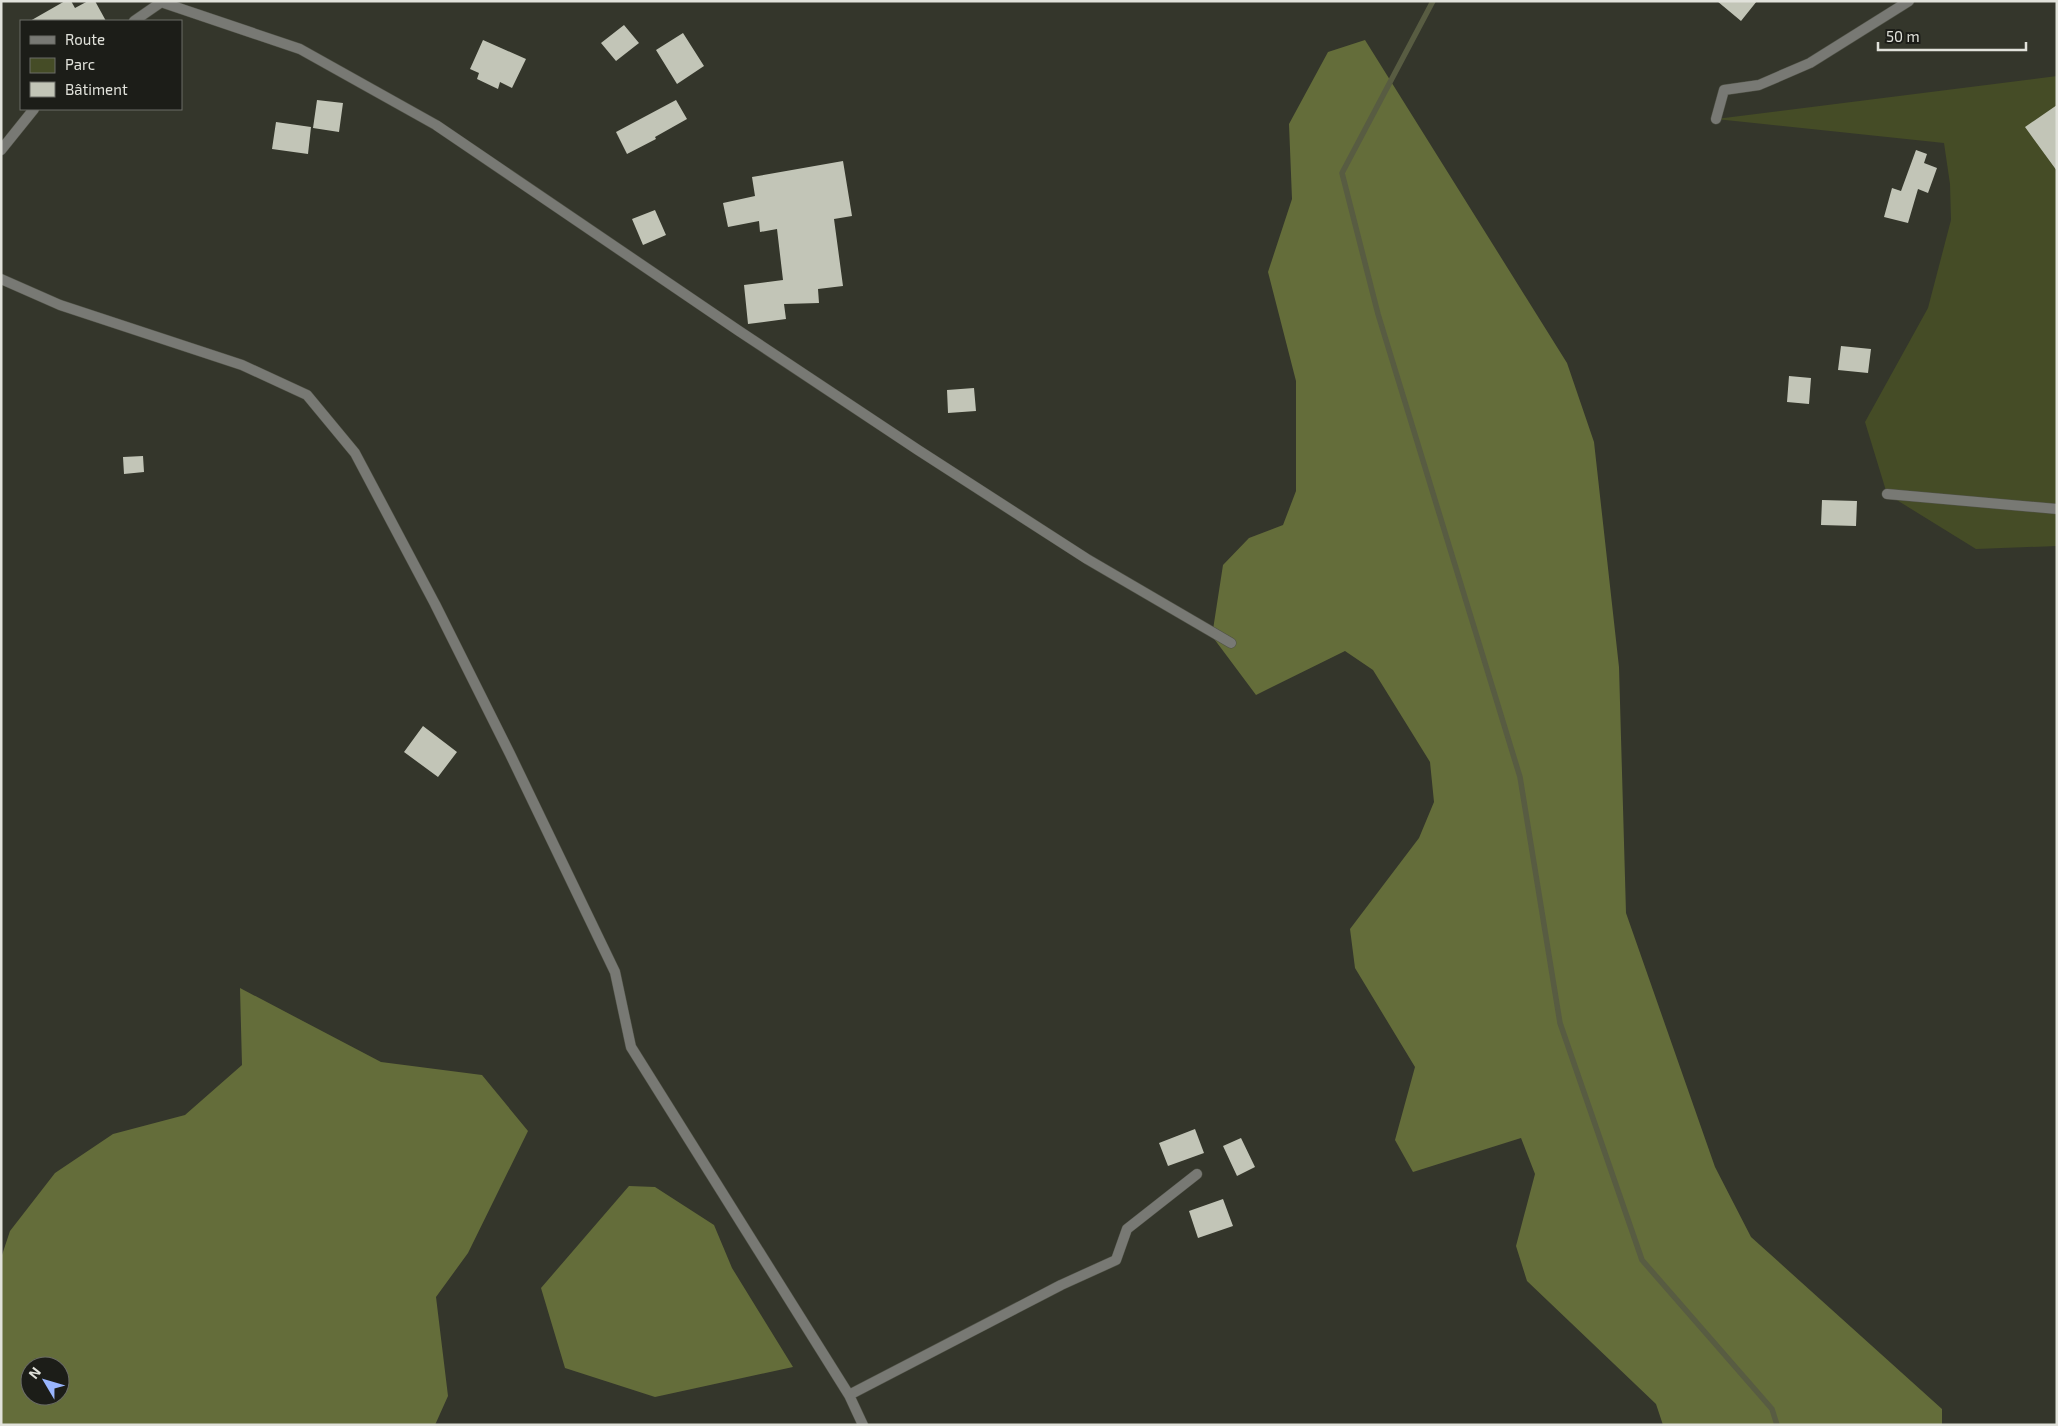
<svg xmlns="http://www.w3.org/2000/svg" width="2058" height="1426" viewBox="0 0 2058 1426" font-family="'Exo 2',sans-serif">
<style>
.green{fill:#454c26}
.forest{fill:#646d3a;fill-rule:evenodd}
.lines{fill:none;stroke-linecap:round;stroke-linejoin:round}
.stream{stroke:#585c42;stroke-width:5.5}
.building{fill:#c2c5b7}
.street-casing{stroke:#505247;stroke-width:11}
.street{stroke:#787974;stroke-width:10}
</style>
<rect width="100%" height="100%" fill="#34362b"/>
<path class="green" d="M2057,76v470l-81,3 -89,-55 -22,-72 63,-114 23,-88 -1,-36 -6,-41 -228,-24z"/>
<path class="forest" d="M1365,40l202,323 27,79 25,225 7,246 89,254 36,70 191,172v16h-279l-7,-21 -129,-123 -11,-35 19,-72 -14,-36 -108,34 -18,-32 20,-73 -60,-99 -5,-39 69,-91 15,-36 -4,-40 -57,-92 -28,-19 -89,44 -44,-59 11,-71 26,-27 34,-13 13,-34v-110l-28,-109 24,-73 -3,-75 39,-72z
M240,988l141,74 101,13 46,56 -60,122 -32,44 12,99 -13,29h-434v-167l9,-27 45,-58 58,-39 72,-19 57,-50zM30,1366h30v30h-30z
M629,1186l26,1 59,38 18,43 61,99 -138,30 -90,-29 -24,-80z"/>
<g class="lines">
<path class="stream" d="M1433,1l-91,172 36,141 142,463 40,246 82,237 130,149 5,16"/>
</g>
<path class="building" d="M65,1h6l4,7 13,-7h7l11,20h-76z
M1717,1h40l-16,20z
M624,25l15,18 -23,18 -15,-18z
M683,33l21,33 -27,18 -21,-34z
M483,40l43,19 -14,29 -12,-6 -2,7 -21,-10 2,-6 -9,-4z
M317,100l26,3 -4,29 -26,-4z
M676,100l11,19 -32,18 1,2 -29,15 -11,-22z
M2057,105v66l-32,-44z
M276,122l35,5 -3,27 -36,-5z
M1916,150l11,4 -3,9 13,5 -9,25 -10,-4 -10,34 -24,-6 8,-29 9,3z
M843,161l9,55 -18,3 9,67 -25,3 1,14 -35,1 2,15 -38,5 -4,-39 39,-5 -6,-51 -17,3 -1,-11 -31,6 -5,-24 32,-7 -3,-19z
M655,210l11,25 -23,10 -11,-26z
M1841,346l30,3 -3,24 -30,-3z
M1789,376l22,2 -2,26 -22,-2z
M974,388l2,23 -28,2 -1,-23z
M143,456l1,16 -20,2 -1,-17z
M1822,500l35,1 -1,25 -35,-1z
M423,726l34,26 -19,25 -34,-25z
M1195,1129l9,24 -36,13 -9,-23z
M1241,1138l14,29 -18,9 -14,-30z
M1223,1199l10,27 -35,12 -9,-27z"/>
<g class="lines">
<g class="street-casing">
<path id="street" d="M158,1l142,48 136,76 303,206 179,119 169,109 144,84
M134,21l29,-20
M1716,119l8,-29 35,-5 51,-22 99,-62
M1,150l33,-41
M1,279l59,26 182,60 65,30 48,58 80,151 75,150 105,218 16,75 218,348 14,30
M1887,494l170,15
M849,1395l212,-110 55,-25 11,-31 70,-55"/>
</g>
<use href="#street" class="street"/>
</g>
<rect width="2058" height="1426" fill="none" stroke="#e1e2db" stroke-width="5"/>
<rect x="20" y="20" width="162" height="90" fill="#1c1d18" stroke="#6b6c66"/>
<rect x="30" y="36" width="25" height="8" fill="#787974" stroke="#6b6c66"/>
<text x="65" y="45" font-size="15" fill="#e1e2db">Route</text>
<rect x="30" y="58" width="25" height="15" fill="#454c26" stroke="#6b6c66"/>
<text x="65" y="70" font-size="15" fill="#e1e2db">Parc</text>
<rect x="30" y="82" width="25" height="15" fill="#c2c5b7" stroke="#6b6c66"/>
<text x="65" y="95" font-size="15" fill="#e1e2db">Bâtiment</text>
<g transform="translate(45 1381) rotate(308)"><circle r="24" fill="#1c1d18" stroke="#6b6c66"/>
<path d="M0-4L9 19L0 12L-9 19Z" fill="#99b5fd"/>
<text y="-8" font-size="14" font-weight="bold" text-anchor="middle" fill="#e1e2db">N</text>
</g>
<path d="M1878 42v8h148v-8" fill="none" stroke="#e1e2db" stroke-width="2.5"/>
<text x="1886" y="42" font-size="15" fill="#e1e2db" stroke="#1c1d18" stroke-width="4" paint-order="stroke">50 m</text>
</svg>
